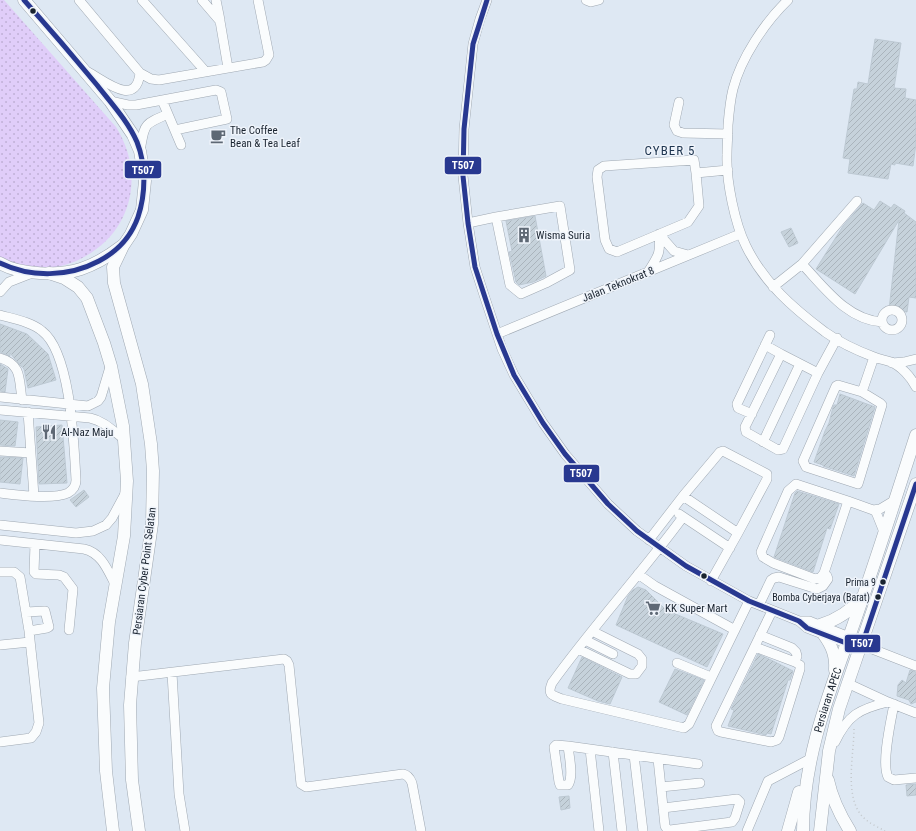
<svg xmlns="http://www.w3.org/2000/svg" width="916" height="831" viewBox="0 0 916 831" font-family="'Roboto Condensed',sans-serif">
<style>
.grass{fill:url(#grass-dots)}
.building{fill:url(#building-hatch);stroke:#bdc9d3}
.lines{fill:none;stroke-linecap:round;stroke-linejoin:round}
.minor-casing{stroke:#9fa8b2;stroke-width:10}
.major-casing{stroke:#9fa8b2;stroke-width:13}
.path{stroke:#c3c8cc;stroke-width:1.5;stroke-dasharray:1 3;stroke-linecap:butt}
.minor{stroke:#fafcfd;stroke-width:9}
.major{stroke:#fafcfd;stroke-width:12}
.bus-1-casing{stroke:#eef3fa;stroke-width:8}
.bus-1{stroke:#283890;stroke-width:5}
.bus-dot{fill:#19232f;stroke:#eef3fa;stroke-width:1.5}
.labels{text-anchor:middle;stroke-width:3;stroke-linejoin:round;paint-order:stroke}
.bus-label{font-size:10px;fill:#19232f;stroke:#eef3fa;text-anchor:end}
.poi-label{font-size:11px;fill:#19232f;stroke:#eef3fa;text-anchor:start}
.street-label{font-size:11px;fill:#19232f;stroke:#eef3fa}
.quarter-label{font-size:13px;letter-spacing:1px;fill:#1f3650;stroke:#eef3fa}
.line-badge{stroke:#eef3fa;stroke-width:1.5}
.badge-label{font-size:11px;text-anchor:middle;font-weight:bold;fill:#fff}
</style>
<defs>
<pattern id="grass-dots" width="8" height="8" patternUnits="userSpaceOnUse"><rect width="8" height="8" fill="#e0cdf9"/><path d="M2 2h.1M6 6h.1" fill="none" stroke="#c0b0d6" stroke-width="1.8" stroke-linecap="round"/></pattern>
<pattern id="building-hatch" width="6" height="6" patternUnits="userSpaceOnUse"><rect width="6" height="6" fill="#c6d2db"/><path d="M-1 1l2-2M0 6l6-6M5 7l2-2" fill="none" stroke="#aab4bc"/></pattern>
</defs>
<rect width="100%" height="100%" fill="#dee8f3"/>
<path class="grass" d="M0,0h4l112,127c29,46 17,104 -32,130 -14,8 -33,13 -49,11 -13,-2 -24,-6 -35,-11z"/>
<path class="building" d="M875,39l26,4 -7,45 12,1 -1,9 11,2v43l-3,23 -18,-3v2l-4,-1 -3,15 -40,-6 2,-14 -7,-1 11,-69h3l1,-7 10,2z
M880,201l11,7 3,-4 11,7 -1,2 12,9v76l-7,-1 -2,15 -18,-2 10,-90 -44,74 -39,-25 27,-43 20,-23 11,7z
M535,216l11,60 -13,6 -14,3 -3,-3 -4,-18 -3,-12 3,-1 -6,-30z
M791,228l7,15 -9,4 -8,-15z
M0,324l27,10 21,20 8,26 -28,8 -4,-19 -4,-4 -10,-12v3l-10,-4z
M0,364l8,5 -3,23 -5,-1z
M840,394l35,13 -21,69 -31,-10v-1l-9,-3 11,-31 4,-8 4,-16 1,-2h3z
M0,420l18,2 -3,24 -15,-1z
M62,425l5,58 -28,1 -3,-57z
M0,457l23,1 -3,26 -20,-2z
M84,490l5,7 -13,10 -6,-7z
M797,491l42,13 -9,25 -3,-1 -14,44 -39,-15 21,-64z
M638,587l8,3 20,20 57,24 -16,33 -91,-42 12,-29 5,-6z
M758,654l13,6 22,11 -3,9h-2l-17,54 -4,-1 -1,2 -38,-9 6,-16 -3,-1z
M582,657l40,20 -12,27 -12,-3 -30,-13z
M675,669l29,11 -17,35 -28,-13z
M910,670l6,2v30l-5,2 -2,-4 -12,-4 1,-11 4,-5 4,3z
M916,784v11l-9,1 -1,-11z
M569,796l1,12 -9,2 -2,-13z"/>
<g class="lines">
<g class="minor-casing">
<path id="minor" d="M79,0l61,73 11,6 8,1 104,-18 3,-2 3,-5 -11,-55
M142,0l64,72
M202,0l18,21 8,47
M216,0l4,20
M487,0l-7,19 -7,25 -9,85 -1,47 5,47 7,44 9,28 18,54 12,26 29,48 22,31 43,50 29,27 49,35 63,35 50,20 8,7 39,15 16,2 54,21
M586,0l5,2 8,-2
M788,0c-23,22 -47,58 -55,89 -3,12 -4,24 -5,36 0,10 -1,20 -1,30 -1,26 8,69 19,91 18,37 47,62 79,86 14,10 33,19 49,25 5,2 11,3 17,5 10,4 20,15 25,25
M88,72c17,9 48,36 52,1
M162,100l19,45
M110,101l18,4h8l80,-15 5,2 6,27 -52,11
M679,102l-5,23 3,6 6,2 45,1
M140,151c5,-27 2,-26 28,-37
M696,173l-2,-13 -90,6 -6,4 -1,7 8,63 4,9 8,3 71,-30 11,-16 -3,-33 32,-3
M468,223l28,-6 64,-11 10,64 -24,13 -25,11 -11,-9 -14,-68
M802,264l55,-63
M648,272c10,-16 13,-18 11,-38l15,17 14,4
M773,287l29,-23c22,23 45,56 80,58
M0,292l9,-10 23,-9
M882 320a10 10 0 1 1 20 0a10 10 0 1 1-20 0Z
M0,315c14,4 31,7 42,16 29,22 32,114 34,149 0,5 -3,10 -8,13 -15,7 -51,2 -68,0
M497,334l243,-100
M765,345l16,9
M0,358c22,6 19,22 22,42
M892,363l12,-1 12,-3
M818,373l-37,-19 -36,73 1,5 32,18 5,-1 35,-76 19,-35
M838,385l24,7 18,11 2,2 -24,79 -52,-17 -3,-6 33,-75z
M862,392l12,-35
M0,397l88,9 10,-5 3,-4 9,-30
M0,410l90,8c14,3 23,13 34,21
M28,412l6,84
M752,414l-14,-6 -1,-4 33,-69
M763,442l37,-78
M0,451l31,2
M796,484l52,17 -24,72 -4,5 -5,1 -42,-16 -10,-6 -2,-5 27,-61z
M683,496l55,37
M848,501l25,9
M679,514l51,34
M683,517c-42,57 -90,109 -131,166 -5,12 0,12 10,16l122,29 5,-4 60,-123
M0,525l76,8 17,-2 13,-6 6,-7 13,-24
M884,532l-8,-20 -3,-2 7,-1 15,-9
M0,540l84,9c18,4 24,22 32,37
M649,540l34,-44 37,-44 3,-1 44,23v5l-29,54 -27,48
M35,544l-1,28 2,2 23,1 5,2 9,12 -4,41
M0,572h14l6,5 9,54 10,92 -3,9 -5,6 -31,4
M638,574l17,12 80,44
M759,605l12,-25 3,-2 5,-1 38,12 6,-3 5,-7 -1,-3 -3,-3
M26,612l19,-1 4,16 -2,1 -18,3
M799,621h10l45,18
M760,635l32,13 4,4 1,4 -2,6
M585,640l28,14
M0,645l30,-3
M755,647l40,15 5,3v4l-21,68 -2,3 -6,2 -50,-10 -3,-1 -2,-5 56,-115
M578,649l52,25h6l6,-8v-7l-4,-5 -46,-23
M677,663l34,14
M172,673l7,121 6,37
M131,677l153,-18 3,2 2,4 12,119 5,3 97,-13c5,1 7,4 9,9l9,48
M847,683l41,19 28,11
M894,704c-3,17 -13,59 -6,73l6,3 22,-2
M835,742c13,-27 24,-33 53,-40
M568,746c1,10 6,31 0,39h-8l-1,-3 -5,-35 2,-2 12,1 130,18
M590,749l9,82
M613,752l9,79
M634,755l9,76
M658,759l7,67 2,3 3,1 62,-8 3,-4 5,-16 -3,-3 -74,9
M661,787l39,-4
M747,831l21,-50 40,-21"/>
</g>
<g class="major-casing">
<g id="major">
<path d="M24,0l86,101 23,34 7,16 5,30 -3,29 -11,24 -8,12 -10,21 1,16 28,101 9,60 2,27 -1,53 -17,119 -5,62 2,75 7,51"/>
<path d="M0,263c19,12 60,13 81,6 15,-5 28,-13 41,-23"/>
<path d="M49,273l15,5 14,9 9,11 17,45 7,23 12,60 4,55 -3,55 -15,86 -6,66 3,83 7,60"/>
<path d="M820,625c16,-5 29,-12 40,-26"/>
<path d="M824,635c8,11 12,21 11,35"/>
<path d="M828,780c4,19 12,35 22,51"/>
<path d="M788,831l11,-39"/>
<path id="s1" d="M803,831c0,-69 23,-130 46,-194 24,-67 45,-134 67,-202"/>
<path d="M820,831l9,-80 10,-42 77,-225"/>
</g>
</g>
<path class="path" d="M854,729c0,25 -10,67 8,87 6,7 16,11 23,15"/>
<use href="#minor" class="minor"/>
<use href="#major" class="major"/>
<g class="bus-1-casing">
<path id="bus-1" d="M487,0l-14,44 -9,85 -1,47 5,47 7,44 22,67 17,41 29,48 22,31 43,50 29,27 49,35 63,35 50,20 8,7 39,15 16,2 54,-161
M0,263c31,15 69,14 99,-2 19,-10 32,-24 39,-44 8,-24 8,-52 -1,-75 -9,-21 -26,-39 -40,-57 -24,-29 -48,-57 -73,-85"/>
</g>
<use href="#bus-1" class="bus-1"/>
</g>
<defs>
<g id="cafe-bare" transform="scale(1.2)"><path d="M-5.5-4.5H6V0H3Q3 3.5 0 3.5H-2.5Q-5.5 3.5-5.5 0ZM3-3.2v2h1.7v-2ZM-6 4.5H4V6H-6Z" fill="#5e6874" stroke="#eef3fa" stroke-width="2.5" paint-order="stroke"/></g>
<g id="building-bare" transform="scale(1.2)"><path d="M-4-6H4V6H1V3H-1V6H-4ZM-2.5-4.3h1.7v1.8h-1.7ZM.8-4.3h1.7v1.8H.8ZM-2.5-1h1.7V.8h-1.7ZM.8-1h1.7V.8H.8Z" fill="#5e6874" stroke="#eef3fa" stroke-width="2.5" paint-order="stroke"/></g>
<g id="restaurant-bare" transform="scale(1.2)"><path d="M-5-6h1v4h1v-4h1v4h1v-4h1v5L-1.5 .5V6h-2V.5L-5-1ZM5-6V6H3V1.5H1.5Q1.5-4 5-6Z" fill="#5e6874" stroke="#eef3fa" stroke-width="2.5" paint-order="stroke"/></g>
<g id="supermarket-bare" transform="scale(1.2)"><path d="M-6-5.5h2.5l.6 2H6L4.5 2H-2.5L-4.4-4H-6ZM-1.5 3.2a1.3 1.3 0 1 0 .1 0ZM3 3.2a1.3 1.3 0 1 0 .1 0Z" fill="#5e6874" stroke="#eef3fa" stroke-width="2.5" paint-order="stroke"/></g>
</defs>
<g fill-rule="evenodd">
<use href="#cafe-bare" x="218" y="136"/>
<use href="#building-bare" x="524" y="235"/>
<use href="#restaurant-bare" x="49" y="432"/>
<use href="#supermarket-bare" x="653" y="608"/>
</g>
<g class="bus-dot">
<circle cx="33" cy="11" r="3.5"/>
<circle cx="704" cy="576" r="3.5"/>
<circle cx="883" cy="582" r="3.5"/>
<circle cx="878" cy="597" r="3.5"/>
</g>
<g class="labels">
<g class="bus-label">
<text x="876" y="586">Prima 9</text>
<text x="870" y="601">Bomba Cyberjaya (Barat)</text>
</g>
<g class="poi-label">
<text x="230" y="134">The Coffee<tspan x="230" dy="13">Bean &amp; Tea Leaf</tspan></text>
<text x="536" y="239">Wisma Suria</text>
<text x="61" y="436">Al-Naz Maju</text>
<text x="665" y="612">KK Super Mart</text>
</g>
<g class="street-label">
<text transform="translate(618 284) rotate(-22)" y="4">Jalan Teknokrat 8</text>
<text transform="translate(144 571) rotate(-83)" y="4">Persiaran Cyber Point Selatan</text>
<text dy="4" stroke="none"><textPath href="#s1" startOffset="134">Persiaran APEC</textPath></text>
</g>
<g class="quarter-label">
<text x="670" y="155">CYBER 5</text>
</g>
</g>
<g class="line-badge">
<rect x="444" y="156" width="38" height="19" rx="4" fill="#283890"/>
<rect x="124" y="160" width="38" height="19" rx="4" fill="#283890"/>
<rect x="563" y="464" width="37" height="19" rx="4" fill="#283890"/>
<rect x="844" y="634" width="37" height="19" rx="4" fill="#283890"/>
</g>
<g class="badge-label">
<text x="463" y="169">T507</text>
<text x="143" y="174">T507</text>
<text x="581" y="477">T507</text>
<text x="862" y="647">T507</text>
</g>
</svg>
